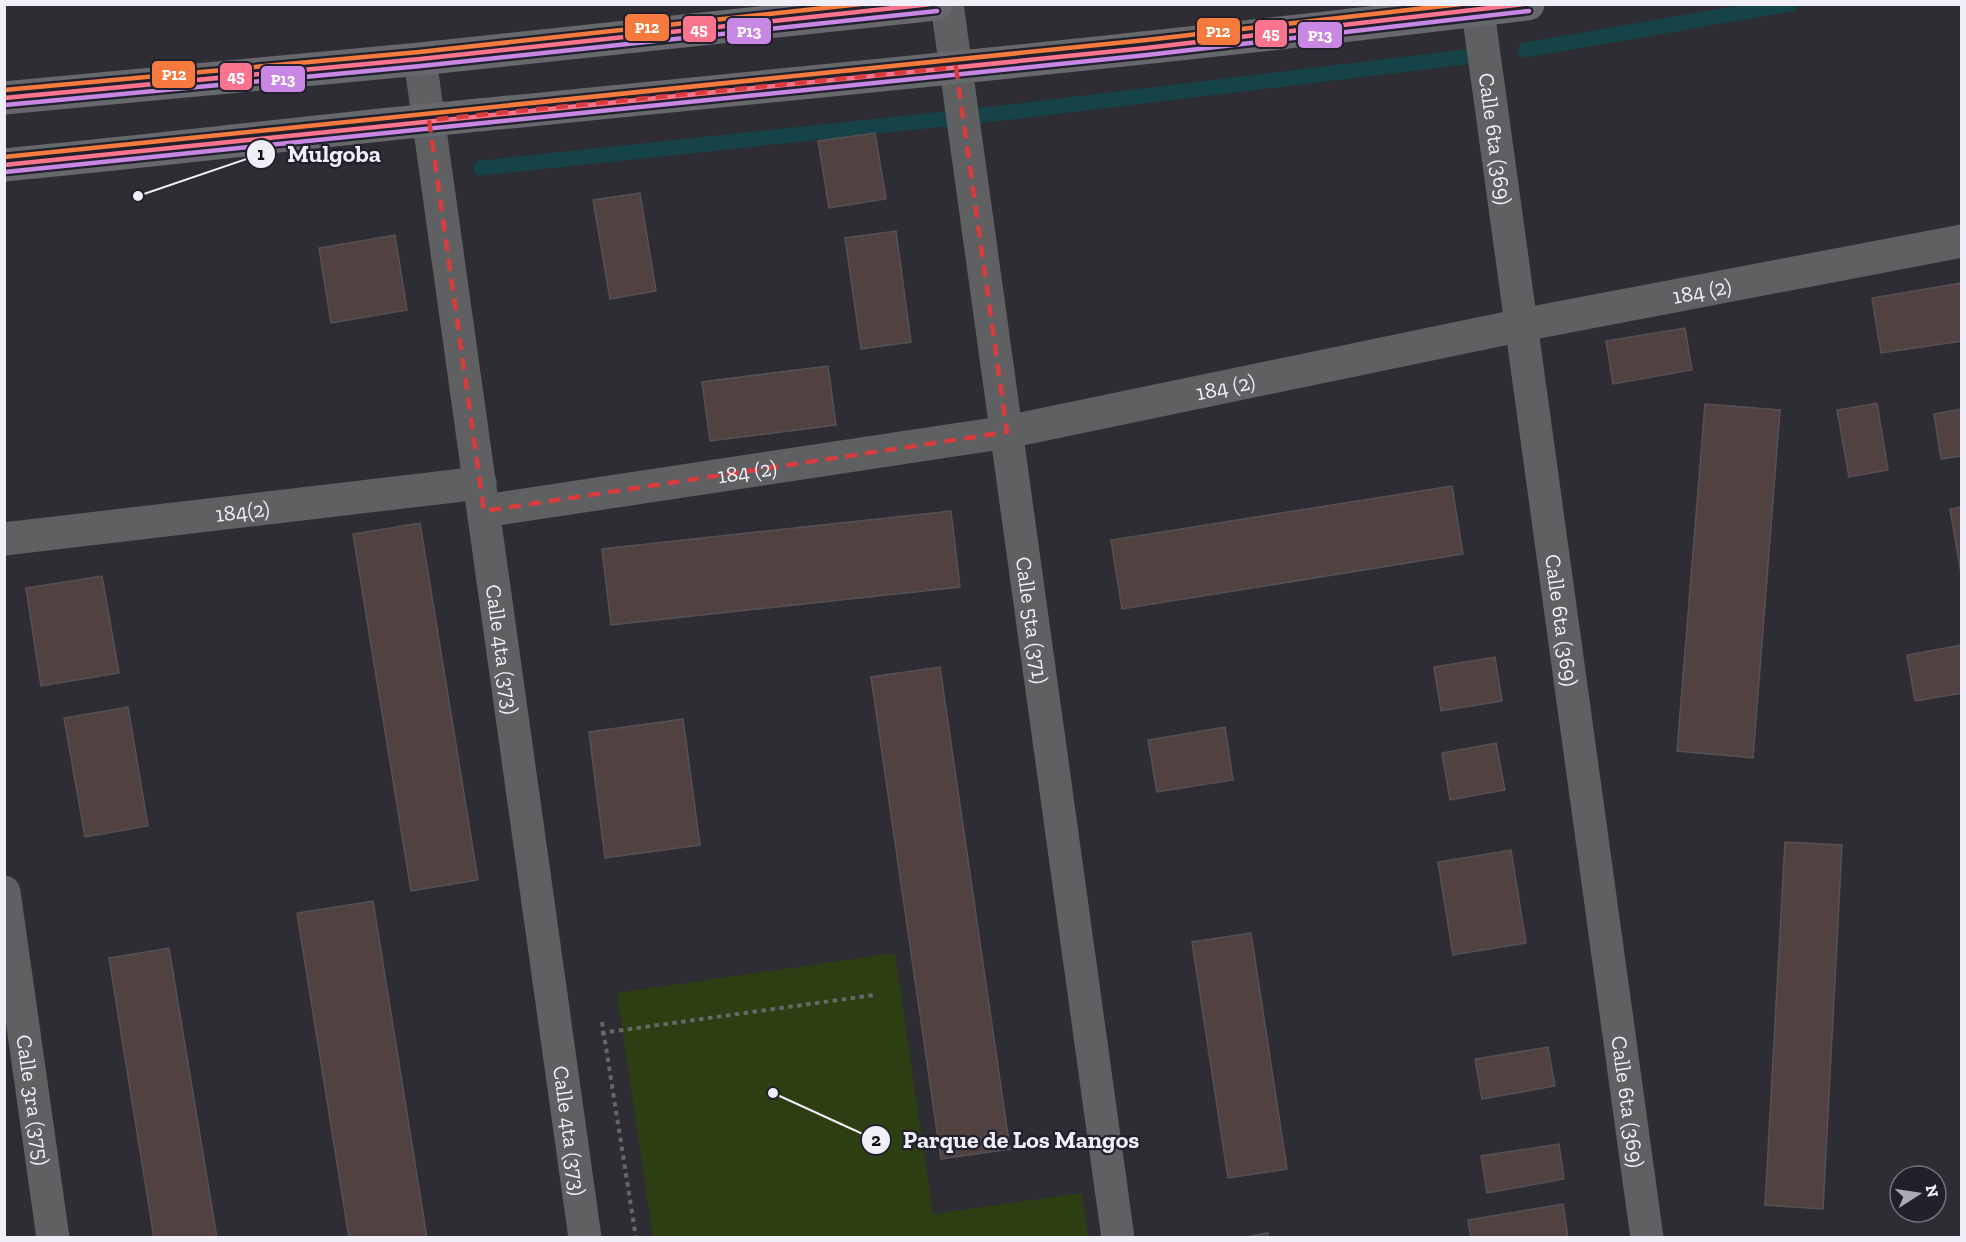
<svg xmlns="http://www.w3.org/2000/svg" width="1966" height="1242" viewBox="0 0 1966 1242" font-family="'Zilla Slab',serif">
<style>
.green{fill:#2e3e13}
.lines{fill:none;stroke-linecap:round;stroke-linejoin:round}
.stream{stroke:#164347;stroke-width:15}
.building{fill:#524141;stroke:#555255;stroke-width:1.5}
.path{stroke:#66676a;stroke-width:4;stroke-dasharray:4.5 4.5;stroke-linecap:butt}
.minor{stroke:#5f6062;stroke-width:33}
.major{stroke:#67686c;stroke-width:33}
.bus-1-casing{stroke:#21202d;stroke-width:9}
.bus-2-casing{stroke:#21202d;stroke-width:9}
.bus-3-casing{stroke:#21202d;stroke-width:9}
.bus-1{stroke:#fc738d;stroke-width:4.5}
.bus-2{stroke:#c787e3;stroke-width:4.5}
.bus-3{stroke:#f6793e;stroke-width:4.5}
.marked{fill:none;stroke:#d93c3d;stroke-width:4.5;stroke-dasharray:12 8;stroke-linejoin:round}
.labels{text-anchor:middle;stroke-width:4.5;stroke-linejoin:round;paint-order:stroke}
.street-label{font-size:22px;fill:#f0eff8;stroke:#21202d}
.leader{fill:none;stroke:#f0eff8;stroke-width:2}
.callout-dot{fill:#f0eff8;stroke:#21202d;stroke-width:2}
.mark-label{font-size:18px;text-anchor:middle;font-weight:bold;fill:#111}
.callout-label{font-size:24px;text-anchor:middle;font-weight:bold;fill:#f0eff8;stroke:#21202d;stroke-width:4.5;stroke-linejoin:round;paint-order:stroke}
.line-badge{stroke:#21202d;stroke-width:2}
.badge-label{font-size:16px;text-anchor:middle;font-weight:bold;fill:#fff}
</style>
<rect width="100%" height="100%" fill="#2e2d34"/>
<path class="green" d="M895,953l38,261 149,-21 6,44h-435l-36,-244z"/>
<g class="lines">
<path class="stream" d="M1525,50l266,-46
M481,168l530,-56 454,-55"/>
</g>
<path class="building" d="M875,133l11,66 -57,9 -11,-67z
M640,193l16,98 -46,8 -17,-99z
M896,231l15,111 -50,7 -16,-111z
M395,235l12,75 -76,13 -12,-75z
M1962,283v58l-81,12 -9,-55z
M1685,328l7,42 -79,14 -7,-43z
M828,366l8,59 -126,16 -8,-59z
M1877,403l11,67 -39,7 -12,-67z
M1705,404l75,6 -27,348 -76,-7z
M1962,409v47l-21,3 -7,-45z
M1452,486l11,68 -341,55 -11,-69z
M1962,507v72l-12,-70z
M951,511l9,76 -349,38 -9,-76z
M420,523l58,357 -67,11 -58,-357z
M102,576l17,97 -78,13 -15,-98z
M1962,645v48l-47,8 -8,-46z
M1495,657l7,44 -61,10 -7,-44z
M940,667l70,482 -69,10 -70,-482z
M128,707l20,119 -63,11 -21,-119z
M683,719l17,126 -95,13 -16,-126z
M1225,727l8,53 -76,12 -9,-52z
M1496,743l9,47 -55,10 -8,-47z
M1785,842l57,3 -19,364 -58,-4z
M1511,850l15,93 -73,12 -15,-93z
M373,901l54,337h-78l-52,-325z
M1251,933l36,236 -59,9 -36,-236z
M169,948l48,290h-63l-45,-280z
M1548,1047l7,39 -73,13 -7,-40z
M1559,1144l5,35 -77,14 -6,-37z
M1563,1204l5,34h-97l-3,-18z
M1268,1233v5h-28z"/>
<g class="lines">
<path class="path" d="M602,1022l34,216
M601,1033l273,-38"/>
<g class="minor">
<path id="s1" d="M947,4l171,1234"/>
<path id="s2" d="M1477,4l170,1234"/>
<path id="s3" d="M420,59l165,1179"/>
<path id="s4" d="M484,511l523,-79 515,-107 440,-84"/>
<path id="s5" d="M4,539l476,-56"/>
<path id="s6" d="M4,892l49,346"/>
</g>
<path class="major" d="M4,98l416,-39 516,-55
M4,165c169,-16 337,-37 506,-53 339,-34 679,-66 1018,-108"/>
<g class="bus-1-casing">
<path id="bus-1" d="M4,98l416,-39 511,-55
M4,165l1142,-117 378,-44"/>
</g>
<g class="bus-2-casing">
<path id="bus-2" d="M5,105l416,-39 516,-55
M5,172l1142,-117 382,-44"/>
</g>
<g class="bus-3-casing">
<path id="bus-3" d="M4,90l415,-38 442,-48
M4,157l1142,-117 315,-36"/>
</g>
<use href="#bus-1" class="bus-1"/>
<use href="#bus-2" class="bus-2"/>
<use href="#bus-3" class="bus-3"/>
</g>
<path class="marked" d="M956,67l51,365 -523,79 -55,-391z"/>
<g class="labels">
<g class="street-label">
<text dy="8" stroke="none"><textPath href="#s2" startOffset="136">Calle 6ta (369)</textPath></text>
<text dy="8" stroke="none"><textPath href="#s4" startOffset="1238">184 (2)</textPath></text>
<text dy="8" stroke="none"><textPath href="#s4" startOffset="752">184 (2)</textPath></text>
<text dy="8" stroke="none"><textPath href="#s4" startOffset="266">184 (2)</textPath></text>
<text dy="8" stroke="none"><textPath href="#s5" startOffset="240">184(2)</textPath></text>
<text dy="8" stroke="none"><textPath href="#s1" startOffset="622">Calle 5ta (371)</textPath></text>
<text dy="8" stroke="none"><textPath href="#s2" startOffset="622">Calle 6ta (369)</textPath></text>
<text dy="8" stroke="none"><textPath href="#s3" startOffset="596">Calle 4ta (373)</textPath></text>
<text dy="8" stroke="none"><textPath href="#s6" startOffset="210">Calle 3ra (375)</textPath></text>
<text dy="8" stroke="none"><textPath href="#s2" startOffset="1108">Calle 6ta (369)</textPath></text>
<text dy="8" stroke="none"><textPath href="#s3" startOffset="1082">Calle 4ta (373)</textPath></text>
</g>
</g>
<path class="leader" d="M138 196L261 154M773 1093L876 1140"/>
<g class="callout-dot">
<circle cx="138" cy="196" r="6"/>
<circle cx="773" cy="1093" r="6"/>
<circle cx="261" cy="154" r="15"/>
<circle cx="876" cy="1140" r="15"/>
</g>
<g class="mark-label">
<text x="261" y="160">1</text>
<text x="876" y="1146">2</text>
</g>
<g class="callout-label">
<text x="334" y="162">Mulgoba</text>
<text x="1021" y="1148">Parque de Los Mangos</text>
</g>
<g class="line-badge">
<rect x="624" y="13" width="46" height="29" rx="6" fill="#f6793e"/>
<rect x="682" y="15" width="35" height="28" rx="6" fill="#fc738d"/>
<rect x="726" y="17" width="46" height="28" rx="6" fill="#c787e3"/>
<rect x="1196" y="17" width="45" height="29" rx="6" fill="#f6793e"/>
<rect x="1254" y="19" width="34" height="29" rx="6" fill="#fc738d"/>
<rect x="1297" y="21" width="46" height="28" rx="6" fill="#c787e3"/>
<rect x="151" y="60" width="45" height="29" rx="6" fill="#f6793e"/>
<rect x="219" y="62" width="34" height="29" rx="6" fill="#fc738d"/>
<rect x="260" y="65" width="46" height="28" rx="6" fill="#c787e3"/>
</g>
<g class="badge-label">
<text x="647" y="33">P12</text>
<text x="699" y="35">45</text>
<text x="749" y="37">P13</text>
<text x="1218" y="37">P12</text>
<text x="1271" y="39">45</text>
<text x="1320" y="41">P13</text>
<text x="174" y="80">P12</text>
<text x="236" y="82">45</text>
<text x="283" y="85">P13</text>
</g>
<rect width="1966" height="1242" fill="none" stroke="#f0eff8" stroke-width="12"/>
<g transform="translate(1918 1194) rotate(78)"><circle r="28" fill="#21202d" stroke="#74737e" stroke-width="1.5"/>
<path d="M0-4.5L10 22L0 15L-10 22Z" fill="#acabb3"/>
<text y="-9" font-size="16" font-weight="bold" text-anchor="middle" fill="#f0eff8">N</text>
</g>
</svg>
